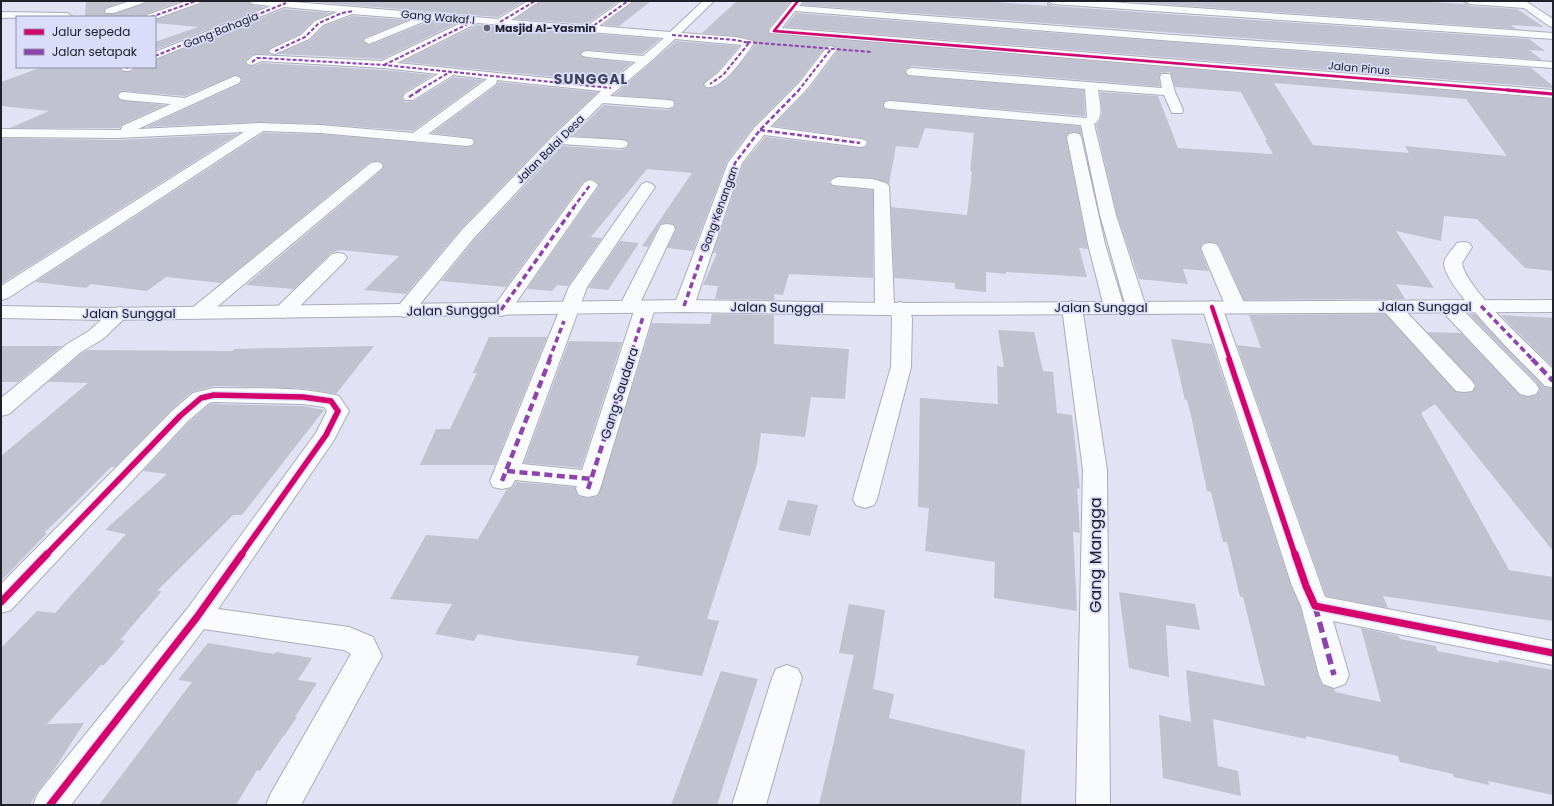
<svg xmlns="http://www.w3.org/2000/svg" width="1554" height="806" viewBox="0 0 1554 806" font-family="Poppins,sans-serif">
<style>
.building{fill:#c1c2cf;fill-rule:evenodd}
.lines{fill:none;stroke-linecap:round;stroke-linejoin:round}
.minor-casing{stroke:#acacb9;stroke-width:2}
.major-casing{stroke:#acacb9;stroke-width:2}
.minor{fill:#fafbfd;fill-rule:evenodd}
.major{fill:#fafbfd;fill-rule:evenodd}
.quiet-far4{stroke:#8e44ad;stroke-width:2;stroke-dasharray:4 2;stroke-linecap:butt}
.quiet-far3{stroke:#8e44ad;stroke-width:2.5;stroke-dasharray:5 2.5;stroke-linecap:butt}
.quiet-far2{stroke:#8e44ad;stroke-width:3.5;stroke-dasharray:6 3.5;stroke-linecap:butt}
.quiet-far1{stroke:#8e44ad;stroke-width:4.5;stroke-dasharray:8 4.5;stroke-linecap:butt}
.quiet{stroke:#8e44ad;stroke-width:5.5;stroke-dasharray:11 5.5;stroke-linecap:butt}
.cycleway-far4-casing{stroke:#dadcfa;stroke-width:3.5}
.cycleway-far3-casing{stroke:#dadcfa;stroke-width:4.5}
.cycleway-far2-casing{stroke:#dadcfa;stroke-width:6}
.cycleway-far1-casing{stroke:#dadcfa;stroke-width:8}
.cycleway-casing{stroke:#dadcfa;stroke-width:10}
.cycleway-far4{stroke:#d6006c;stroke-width:2.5}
.cycleway-far3{stroke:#d6006c;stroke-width:3}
.cycleway-far2{stroke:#d6006c;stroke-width:4}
.cycleway-far1{stroke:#d6006c;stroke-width:5.5}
.cycleway{stroke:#d6006c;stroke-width:7}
.poi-dot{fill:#646471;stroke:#dadcfa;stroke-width:1.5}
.labels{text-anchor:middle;stroke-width:3.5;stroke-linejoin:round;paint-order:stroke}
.far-street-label{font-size:11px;fill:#20202b;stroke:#dadcfa}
.far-poi-label{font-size:11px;font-weight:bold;fill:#20202b;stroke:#dadcfa;text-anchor:start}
.street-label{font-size:13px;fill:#20202b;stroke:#dadcfa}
.far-district-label{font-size:14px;font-weight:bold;letter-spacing:1px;fill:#404159;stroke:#dadcfa}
.near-street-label{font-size:16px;fill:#20202b;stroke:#dadcfa}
</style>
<rect width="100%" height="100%" fill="#e1e2f3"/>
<path class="building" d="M86,1h39l-19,7 -2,4 2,2h8l29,-10 3,-3h36l-36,13 -1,3 -60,-1z
M202,1h45l6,4 12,2 -110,43v-8l43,-15 -43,-4v-3l45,-16z
M300,1h225l-27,16z
M541,1h78l-32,23 -72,-5z
M634,1h17l-32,25 -16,-1z
M737,1h54l-22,27 -1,4 2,2 783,65v172l-28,-3 -48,-49 -33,-3 -3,25 -45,-10 38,57 -38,-4 9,15 -161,1 -24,-53 -4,-4 -6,-1 -7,1 -3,6 9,22 -26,-2 5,15 -49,-5 -22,-64 -21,-90 3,-3 3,-8 -2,-22 58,4 20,52 95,6 -8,-14h2l-26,-48 -66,-5 -5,-15 -9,1 -2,4 1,9h-6l-242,-20 -4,2 -3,3 3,5 176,14 1,26 -195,-16 -5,1 -2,4 2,4 5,1 190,16 2,9 -3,-2 -5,-1 -6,1 -2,4 22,112 -9,-1 8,29 -81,-5v2l-20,-2v20l-31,-3v-6l-61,-5 -3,-71 76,8 5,-43 -2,-1 4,-38 -49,-5 -7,20 -22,-2 -7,38 -3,-2 -14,-4 -34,-2 -6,2 -4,4 5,4 40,4v88l-84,-4 -6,21 -9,-1v6l-59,-1 3,-13 -15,-1 14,-32h-4l30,-89 22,-27 95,11 5,-1 3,-3 -2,-5 -6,-1 -87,-12 35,-36 30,-40v-2l-7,-3 -5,1 -28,36 -44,44 -27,36 -34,89 -26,-3 9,-18 -2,-6 -7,-1 -7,1 -12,23 -6,-1 50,-73 -45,-4 -56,68 11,1 -34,48 -11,-1 -5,6 -25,-2 72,-103 -3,-5 -5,-2 -7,2 -78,106 -65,-6 33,-41 88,-94 59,4 6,-2 2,-5 -3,-3 -54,-4 32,-31 64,5 6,-3 1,-3 -2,-4 -59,-5 62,-54 63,5 -21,25 -15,13 3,4h6l15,-9 25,-30 3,-5 -1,-4 -18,-4 -34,-3zM1274,83l192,16 41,57 -102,-10 4,7 -96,-8z
M804,1h192l-1,1 52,4v-4l6,4 476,33 16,12 -16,-1 13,10 -740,-55z
M1117,1h168l26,1 -1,-1h103l52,3 -4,-3h3l6,5 47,3 27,18 -33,-2 5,4z
M284,9l48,4 -18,7 -14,14 -30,14 -2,3 2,3 -18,1 -7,6 2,4 6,1 9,-3 122,7 49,5 -29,18 -2,5 3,4 9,-1 39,-24 30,3 -70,51 -93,-7 -61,-2 -113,5 94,-43 2,-5 -3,-3 -4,-1 -50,21 -61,-5 -4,1 -3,3 3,5 45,5 -44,20 -1,3h-110l39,-17 -48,-5v-24l41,-15h78l2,4 5,1 6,-1 3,-4h19v-7z
M796,13l378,29 357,26 22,18v2l-768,-61z
M352,16l56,4 -44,18 -1,3 7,4 58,-23 29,1 -75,36 -104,-5 32,-14 14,-14z
M477,25l183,14 -18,15 -55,-4 -5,1 -2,4 7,3 45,5 -24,19 -206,-20z
M498,82l100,10 -47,44 -91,94 -54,64 -42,-4 35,-34 -59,-6 -9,3 -37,36 -48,-4 136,-115 2,-5 -3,-3 -5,-1 -6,1 -149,121 -55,-6 -19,14 -56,-7 -5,4 -51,-6 228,-149 57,1 147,13 5,-1 3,-5 -3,-3 -40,-5 65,-48z
M238,134l-237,150v-146l116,2z
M620,241l19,2 -31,47 -20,-2z
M712,314l62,1v29l75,5 -4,50 -34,-2 -6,40 -44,-4 -4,31 -50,155 12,2 -17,55 -66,-11 3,-9 -120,-15 -41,-7 -4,7 -39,-7 17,-30 -62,-5 36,-64 52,4 29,-50 5,-1 4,-6 59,5 3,9 10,2 10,-2 54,-173 58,1z
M1385,314l71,78h16l4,-7 -49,-53 34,1 59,62 8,2 8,-2 4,-5 -3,-7 -68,-69h6l69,73 9,1v163l-118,-147 -14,9 88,157 44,7v44l-170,-25 5,12 -62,-12 -89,-251 24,3 -12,-33z
M1501,315l52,3v49l-36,-35z
M998,330l36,2 9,39 10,1 4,41 15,2 8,74 -3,-1 3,45 -7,-1 4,79 -83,-13 1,-36 -70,-11 4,-43 -11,-1 2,-109 78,6 -1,-38 7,1z
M489,337h58l-52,128h-75l16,-36h14l27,-56h-4z
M1171,339l41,5 79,242 9,20 18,69 4,10 12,4 1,3 46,10 -20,-74 37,8 2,3 36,7 1,5 63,12 -2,-3 55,10v125l-65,-14 1,4 -35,-8 -1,-3 -53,-12 -2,-6 -92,-20v3l-93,-20 5,47 20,5 3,25 -78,-18 -4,-63 32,7 -5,-52 79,16 -22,-89h-3l-13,-55h-4l-12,-50 -4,-1 -15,-71 -5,-20h-2z
M569,341l53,1 -41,126 -57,-5z
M1,346h61l-44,36h-17z
M374,346l-38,48 -28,-5 -47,-2 -47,-1 -22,6 -21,18 -56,57h-4l-32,32 -35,34h3l-46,48v-125l87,-73 -40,-1 34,-29 6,-3 144,1 2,-2z
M210,404l93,2 21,4 -82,105h-9l-76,76h5l-42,49 5,1 -21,24h-3l-54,59 37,-1 -32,50 -15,19 -7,13h-29v-157l36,-37 18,2 71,-79 -21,-4 62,-56 -24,-3 46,-49z
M788,500l30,5 -8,31 -32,-6z
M1119,592l76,12 5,26 -34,-5 3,52 -40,-9z
M849,604l36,6 -12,79 21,5 -5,24 136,32 -4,55h-202l35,-150 -15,-2z
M208,643l66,11 2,-2 36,6 -14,22 19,3 -22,34h2l-13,19h-1l-23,35 -3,-1 -21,35h-137l93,-123 -14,-2z
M721,671l37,8 -41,126h-46z"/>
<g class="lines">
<g class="minor-casing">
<path id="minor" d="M130,1h15l-2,2 -29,10h-8l-1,-2 1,-2z
M187,1h14l-2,2 -44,16v-2h-9l1,-2z
M248,1h34l216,18 30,-18h12l-29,19 76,6 35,-25h11l-34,25 71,6 33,-31h11l-33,32 55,4 17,4 1,2c-8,12 -32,48 -48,44l-2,-3 15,-12 23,-27 -67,-6 -25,23 -40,34 58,4 5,1 1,3 -1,3 -5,1 -65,-5 -35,34 53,3 5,1 2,3 -2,3 -5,1 -60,-4 -88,95 -62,76 -7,2 -7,-2 -3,-4 67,-80 91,-94 49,-46 -104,-11 -1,4 -68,50 44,5 2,3 -2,3 -5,1 -147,-13 -57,-2 -255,167 -7,2v-14l243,-154 -127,6 -116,-1v-8l120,1 1,-4 49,-22 -47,-4 -4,-1 -2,-3 2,-3 4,-1 61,6 50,-22 4,1 2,3 -2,3 -101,46 121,-6 61,2 93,8 74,-54 -34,-4 -40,25h-8l-2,-3 2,-3 33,-20 -54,-6 -122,-7 -10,4 -4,-1 -2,-2 7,-6 4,-1 125,6 81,-39 -35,-2 -59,24 -5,-3 1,-2 49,-20 -62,-5 -29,11 -14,14 -34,15 -4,-1 -2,-2 2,-2 30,-14 14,-14 23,-9 -54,-5 -129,52v-7l116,-46 -18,-2zM477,23l187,15 -21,18 -56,-5 -4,1 -2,2 2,2 4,1 49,5 -28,22 -211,-21z
M793,1h10l-4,5 375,29 379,27v6l-379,-27 -379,-30 -13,17 771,62v8l-783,-65 -1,-2 1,-2z
M1048,1h47l458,32v6l-500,-35z
M1465,1l62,1 26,17v8l-4,-1 -25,-18 -54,-4z
M1,12l66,1 5,3 -71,2z
M831,46l6,3 -30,40 -37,38 90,12 5,1 2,3 -2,3 -5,1 -96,-12 -22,28 -48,143 -3,4 -7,2 -7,-2 -3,-4 54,-143 27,-36 44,-44 28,-36z
M121,67h14c-3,4 -8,5 -13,3z
M912,68l250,20 -2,-11 2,-3h8l5,18 8,18 -1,3h-10l-8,-18 -66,-5c1,10 7,28 -4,34l22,91 30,92 -3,4 -7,2 -7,-2 -3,-4 -26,-92 -19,-90 -191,-16 -5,-1 -1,-3 1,-3 5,-1 196,17 1,-2 -2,-27 -177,-14 -2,-3 2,-3z
M1074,133l5,1 2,3 24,107 19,63 -3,4 -7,2 -7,-2 -3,-4 -16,-63 -21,-107 2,-3z
M376,162l5,1 2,3 -2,3 -175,147 -7,2 -7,-2 -3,-4 3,-4 179,-145z
M838,177l34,2 14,4 3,3 5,118 6,-2 7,2 3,4 2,11 -1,48 -34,132 -3,6 -9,3 -9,-3 -3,-6 38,-132 1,-48 -1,-6 -6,2 -7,-2 -3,-4 -1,-120 -41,-4 -3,-3 3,-3z
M590,180l5,2 3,3 -90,129 -7,2 -7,-2 -3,-4 3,-4 91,-124z
M647,182l5,2 3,3 -68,100 -65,177 60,6 52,-159 -5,2 -7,-2 -3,-4 40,-78 2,-4 6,-1 6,1 2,4 -35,74 5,-1 7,2 3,4 -55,181 -3,6 -9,2 -9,-2 -3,-6 1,-3 -62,-6 -4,7 -9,2 -9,-2 -3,-6 79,-194 73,-103z
M1463,242l6,1 3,4 -10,16c3,25 71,86 91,106v18l-8,-1c-19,-20 -100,-98 -101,-122 0,-7 9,-15 13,-21z
M1210,243l6,1 3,4 27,59 -3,4 -7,2 -7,-2 -3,-4 -25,-59 3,-4z
M338,253l6,1 3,4 -3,4 -54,54 -7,2 -7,-2 -3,-4 3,-4 56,-54z
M1390,300l7,2 75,79 3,5 -3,5 -8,1 -8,-1 -73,-81 -3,-4 3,-4z
M1448,300l7,2 81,82 3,5 -3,5 -8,2 -8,-2 -79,-84 -3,-4 3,-4z
M1072,301l7,2 3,4 25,163 3,335h-34l7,-335 -21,-163 3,-4z
M1212,301l7,2 3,4 103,290 228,44v24l-220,-44 16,54 -4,9 -11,4 -11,-4 -4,-9 -18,-69 -9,-20 -90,-279 3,-4z
M120,307l7,2 3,4 -27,26 -22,13 -72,62 -8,2v-18l66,-54 22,-13 24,-22z
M214,388c41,1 85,-2 125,8l10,15 -15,29 -116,169 131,18 24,10 9,19 -81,149h-35l5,-12 80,-139 -7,-4 -140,-21 -133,176h-38l5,-12 149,-184 129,-176 11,-22 -3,-4 -21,-3 -89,-2 -5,1 -21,18 -177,189 -10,3v-29l171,-173 21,-18z
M787,665l11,4 4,9 -36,127h-34l40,-127 4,-9z"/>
</g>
<g class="major-casing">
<path id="major" d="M684,300l201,3 668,-3v12l-668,3 -201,-3 -579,8 -104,-2v-12l104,2z"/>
</g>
<use href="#minor" class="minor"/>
<use href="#major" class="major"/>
<path class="quiet-far4" d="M151,17l45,-16
M500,22l35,-21
M589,29l39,-28
M672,35l64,5 13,3 -26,32 -13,9
M747,42l125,10
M275,51l30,-14 14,-14 23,-10 12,-2
M155,56l131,-53
M252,62l5,-4h5l122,7 227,23
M384,65l90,-44
M126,68l3,-1
M418,91l32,-19
M798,91l33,-42"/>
<path class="quiet-far3" d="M409,97l11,-7
M760,130l100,13
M573,208l17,-23
M719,208l16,-45 25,-33 39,-40"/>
<path class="quiet-far2" d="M684,306l35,-99
M1481,306l52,54
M501,310l73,-103
M549,360l15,-39
M629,360l14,-43"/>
<path class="quiet-far1" d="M1532,359l21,22
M507,471l85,8
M502,481l48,-122
M588,489l42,-130"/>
<path class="quiet" d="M1315,606l19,69"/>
<g class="cycleway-far4-casing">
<path id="cycleway-far4" d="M798,1l-24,30 746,60"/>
</g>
<g class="cycleway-far3-casing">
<path id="cycleway-far3" d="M1507,90l46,4"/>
</g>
<g class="cycleway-far2-casing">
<path id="cycleway-far2" d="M1212,307l18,53"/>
</g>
<g class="cycleway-far1-casing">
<path id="cycleway-far1" d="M1229,359l66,196
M46,555l134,-139 21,-18 13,-3 89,2 28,4 7,10 -12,24 -85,120"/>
</g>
<g class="cycleway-casing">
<path id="cycleway" d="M1295,554l11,32 9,20 238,47
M1,602l46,-48
M50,805l147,-188 45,-63"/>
</g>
<use href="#cycleway-far4" class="cycleway-far4"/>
<use href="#cycleway-far3" class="cycleway-far3"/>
<use href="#cycleway-far2" class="cycleway-far2"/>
<use href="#cycleway-far1" class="cycleway-far1"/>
<use href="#cycleway" class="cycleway"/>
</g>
<circle class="poi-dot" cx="487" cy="28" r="4"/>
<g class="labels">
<g class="far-street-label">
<text transform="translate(438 17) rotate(5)" y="4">Gang Wakaf I</text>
<text transform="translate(221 30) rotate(-22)" y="4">Gang Bahagia</text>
<text transform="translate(1359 68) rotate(5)" y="4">Jalan Pinus</text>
<text transform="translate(550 149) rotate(-45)" y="4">Jalan Balai Desa</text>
<text transform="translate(719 209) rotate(-70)" y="4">Gang Kenangan</text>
</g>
<g class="far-poi-label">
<text x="495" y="32">Masjid Al-Yasmin</text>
</g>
<g class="street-label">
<text x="1425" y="311">Jalan Sunggal</text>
<text transform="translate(777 307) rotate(1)" y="5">Jalan Sunggal</text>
<text x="1101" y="312">Jalan Sunggal</text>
<text transform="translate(453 310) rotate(-1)" y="5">Jalan Sunggal</text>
<text x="129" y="318">Jalan Sunggal</text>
<text transform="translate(619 393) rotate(-72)" y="5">Gang Saudara</text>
</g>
<g class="far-district-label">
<text x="591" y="84">SUNGGAL</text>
</g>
<g class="near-street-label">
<text transform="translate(1095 555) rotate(-90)" y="6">Gang Mangga</text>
</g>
</g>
<rect width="1554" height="806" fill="none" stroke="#20202b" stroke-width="4"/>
<rect x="16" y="16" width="140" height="52" fill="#dadcfa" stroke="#9091a7"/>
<rect x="24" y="29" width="20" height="6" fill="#d6006c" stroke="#9091a7"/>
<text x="52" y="36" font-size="12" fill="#20202b">Jalur sepeda</text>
<rect x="24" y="49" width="20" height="6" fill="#8e44ad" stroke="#9091a7"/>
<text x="52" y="56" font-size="12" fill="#20202b">Jalan setapak</text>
</svg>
